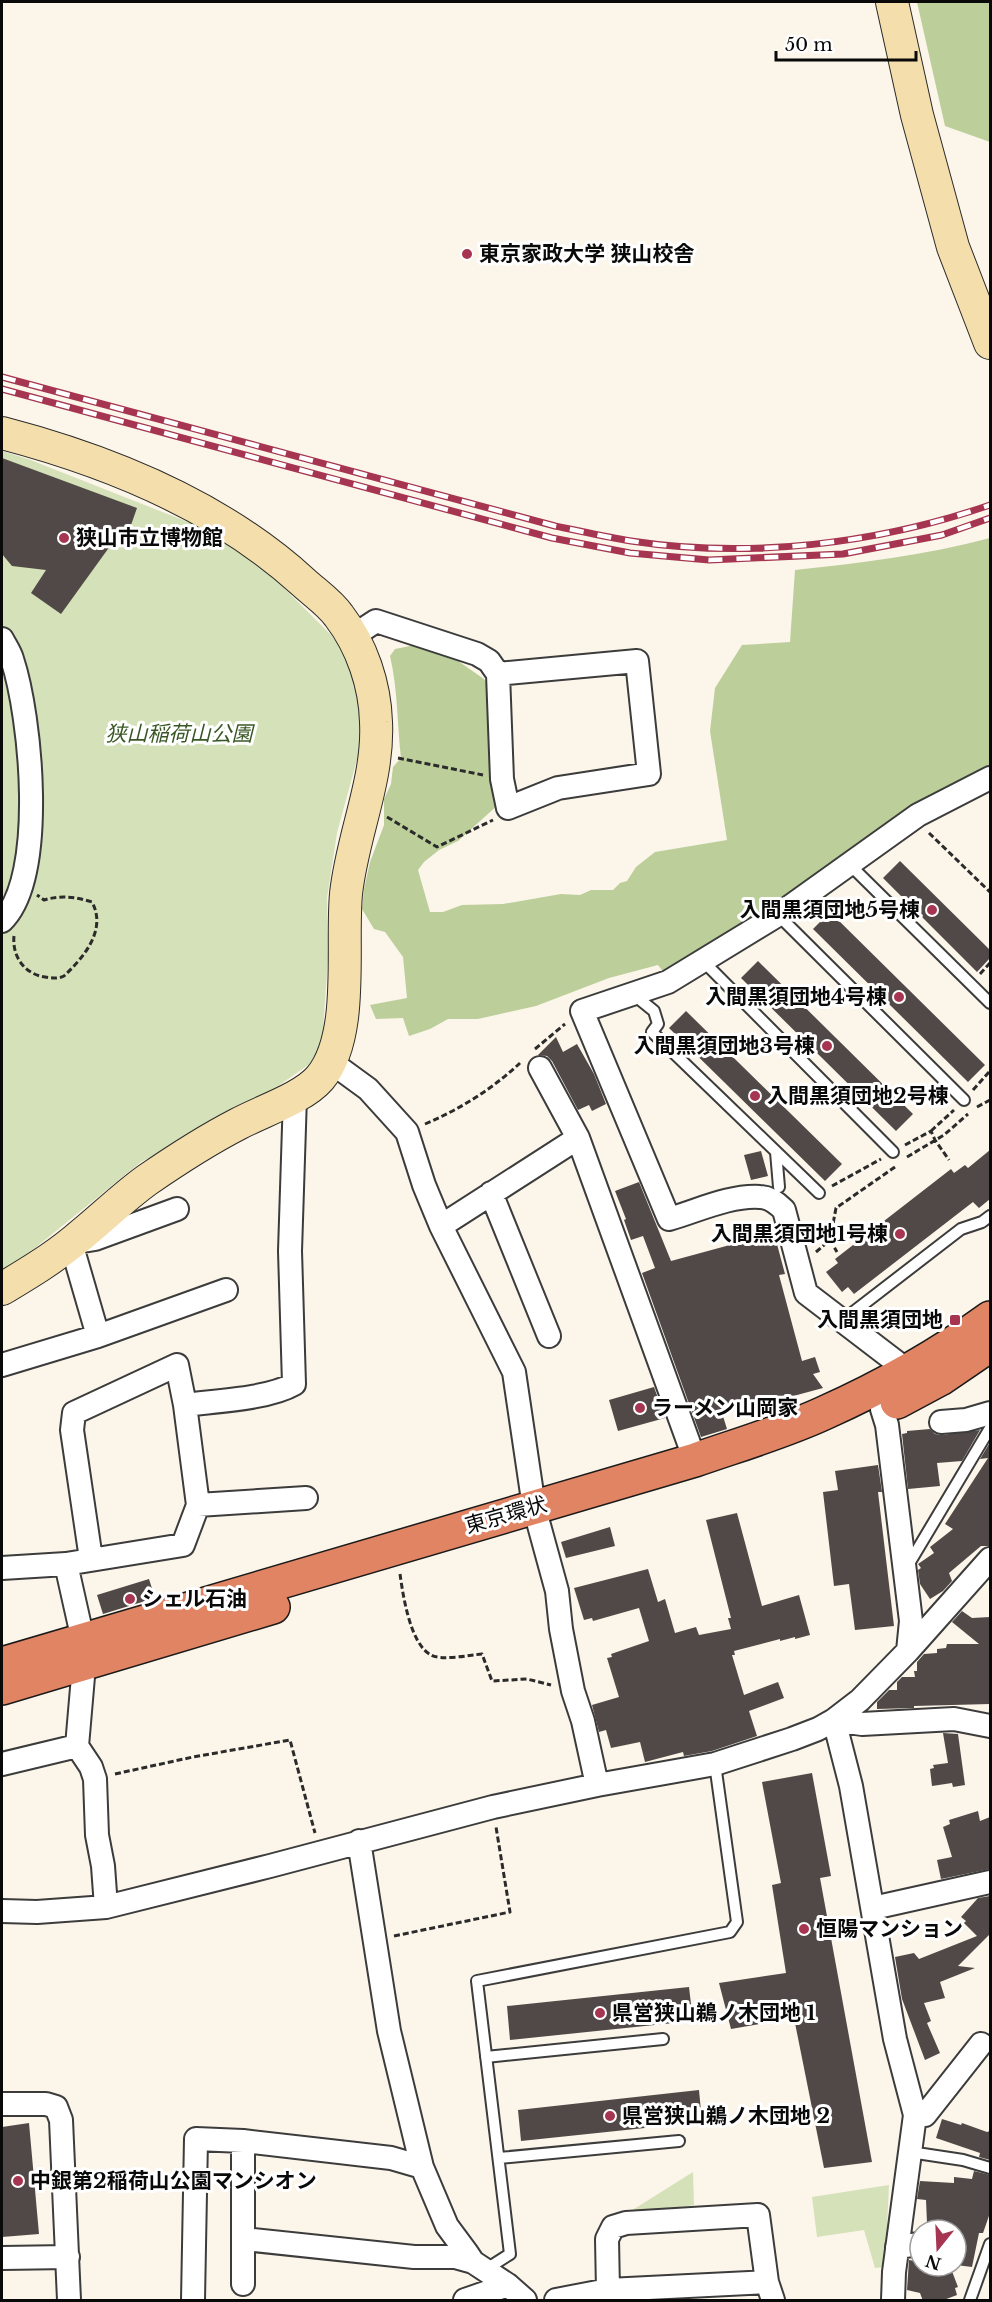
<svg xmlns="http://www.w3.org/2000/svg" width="992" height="2302" viewBox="0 0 992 2302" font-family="'Libre Baskerville','Noto Sans JP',serif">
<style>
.green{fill:#d5e1b8}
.forest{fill:#bccf9a}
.building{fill:#504947}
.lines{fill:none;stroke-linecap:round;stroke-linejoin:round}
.lane-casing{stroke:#3c3c3c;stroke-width:14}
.street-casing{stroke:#3c3c3c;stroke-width:26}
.secondary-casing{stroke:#2b2b2b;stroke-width:34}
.highway-casing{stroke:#1a1a1a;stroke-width:36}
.path{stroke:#2b2b2b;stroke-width:3;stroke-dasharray:6 3;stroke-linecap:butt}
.lane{stroke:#fff;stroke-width:10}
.street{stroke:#fff;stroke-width:22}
.secondary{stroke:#f4deac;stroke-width:32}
.highway{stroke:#e08463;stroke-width:33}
.rail-casing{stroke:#a53550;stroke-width:7}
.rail{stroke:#fff;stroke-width:4.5;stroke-dasharray:14;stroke-linecap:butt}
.poi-dot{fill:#a53550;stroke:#fff;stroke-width:2}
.labels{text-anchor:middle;stroke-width:6;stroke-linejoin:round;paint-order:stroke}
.poi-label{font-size:21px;font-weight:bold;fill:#090909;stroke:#fff;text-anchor:start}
.park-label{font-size:21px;font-style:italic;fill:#385724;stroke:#fff}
.street-label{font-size:21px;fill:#090909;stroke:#fff}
</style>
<rect width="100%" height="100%" fill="#fcf5e9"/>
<path class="green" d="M2,451l26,8 165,65 30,15 45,33 72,72 17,48 5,49 -25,92 -10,65 1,60 -6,87 -11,18 -33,23 -56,33 -81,43 -111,90 -28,20z
M693,2172l1,33 -71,11z
M889,2185l-4,82 -10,1 -11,-38 -47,7 -5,-40z"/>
<path class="forest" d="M917,2h73v140l-45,-16z
M990,538v231l-325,205 -7,-9 -49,13 -73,28 -58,13h-30l-18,10 -21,7 -6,-18 -27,1 -6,-14 37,-7 -4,-41 -18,-25 -11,-3 -12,-20 2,-20 6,-27 14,-37v-26l7,-15 2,-17 8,-9c-4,-34 -3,-68 -11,-102l5,-7 20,-4 33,9 36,25 7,10 1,20 -3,21 3,15 -2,20 9,39 -41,37 -19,9 -15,12 -6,8 12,42h13l19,-7 41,-1 58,-10 19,1 11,-5h22l7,-7 7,-2 9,-14 19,-15 72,-12 -17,-109 5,-43 27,-43 48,-3 5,-72c66,-7 131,-15 195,-32z"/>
<path class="building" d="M2,458l135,50 -13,37 -11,-3 -52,72 -30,-21 15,-23 -34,-4 -10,-12z
M900,861l90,89v8l-13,14 -94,-94z
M830,912l155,153 -17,17 -155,-153z
M758,961l155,153 -17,17 -155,-153z
M686,1011l156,153 -17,17 -156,-153z
M556,1037l7,15 14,-8 17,30 12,30 -14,7 -3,-6 -11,5 -26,-49 -5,-5 -9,-1z
M990,1150v49l-11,9 -6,-6 -119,92 -6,-7 -6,5 -16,-20 12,-9 -3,-4 116,-90 3,4 11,-8 3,3z
M761,1151l7,25 -17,4 -7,-25z
M639,1182l32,79 103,-28 11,41 -6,1 23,86 13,-4 5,15 -7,2 10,14 -52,14v-3l-49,14 5,16 -26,8 -59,-164 13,-5 -12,-32 -12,4 -7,-20 2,-1 -11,-28z
M654,1387l11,31 -47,13 -9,-31z
M930,1429l5,5 7,1 38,-5 -18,31 -25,2 3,23 -32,3 -6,-55 5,-1v-2z
M989,1444l1,102h-9l-32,27 3,8 -9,10 -13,8 -10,-15 -2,-14 3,-2 -3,-4 16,-11 -4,-6 23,-18 -8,-5 43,-66 -8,1z
M878,1465l4,27h-4l16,134 -39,4 -6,-46 -15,2 -11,-94 15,-2 -3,-19z
M737,1513l25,93 37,-11 11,40 -15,4v-2l-15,4v-2l-46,12 1,4h-3l12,40 34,-13 6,16 -35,13 8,25 -45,15 -28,5 -1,-4 -38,10 -5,-20 -29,6 -5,-18 -7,2 -7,-27 27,-8 -12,-39 5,-1 -1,-3 38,-13 -10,-33 -46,13 -1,-3 -8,2 -10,-32 74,-19 10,33 7,-3 10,34 21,-6 3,8 32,-6 -3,-11h3l-25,-98z
M610,1527l5,19 -49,12 -5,-16z
M149,1579l6,19 -52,16 -6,-19z
M962,1611l10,7 18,-1v87l-76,2v2l-37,1v-7l12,-12h8v-8l5,-5h13l-1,-6h3v-9l7,-8 13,-1v-4l9,-1 1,-4h32l-27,-22z
M943,1733l15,1 7,51 -12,2 -1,-4 -20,3 -2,-17 4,-1 -1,-3 15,-2z
M812,1773l19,103 -11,2 52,284 -48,6 -30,-150 -63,11 -12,-46 67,-10 -14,-88 9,-2 -19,-101z
M978,1811l2,10 10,-4v52l-49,10 -4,-19 15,-3 -9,-30 7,-3 -1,-4z
M990,1896v38l-32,32 17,2 -35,14 5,16 -21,5 7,18 -4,2 13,30 -15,7 -23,-61 -7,-42 19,-4 5,6 58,-23 -13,-13 2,-2 -5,-4 17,-19z
M689,1987l4,34 -183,19 -3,-34z
M699,2090l3,32 -181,19 -3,-31z
M942,2119l19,6 1,-2 25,9 3,-1v29l-11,-3 1,-4 -44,-15z
M29,2123l10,111 -37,3v-110z
M974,2171l16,4v38l-7,20h-4l-7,34 -16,-2v-35l-22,-2v-5h-7l-1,-23 -9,-1 3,-18 34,2v-6l18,2z
M909,2260l11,2v4h30l8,21 -3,1 2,7 -16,6h-18l-3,-8 -13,-3z"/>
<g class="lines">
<g class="lane-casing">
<path id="lane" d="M850,865l140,138
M778,915l186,185
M703,961l190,191
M633,994l21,17 4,13 -6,8 167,161
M776,1152l3,35
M843,1320l118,-91 21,-7 8,-6
M907,1567l83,-139
M486,2057l177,-18
M910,2152l53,8 27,8
M499,2158l180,-17
M485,2270l25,-16 -33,-273 253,-49 7,-10 -22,-158
M970,2300l20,-56"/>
</g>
<g class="street-casing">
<path id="street" d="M353,636l23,-15 101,33 12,7 9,13 139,-13 12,113 -91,14 -50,20 -6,-29 -4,-105
M2,639c3,6 8,13 10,20 19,57 35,218 -10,262
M331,1062l37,27 39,43 17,53 17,41 73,146 20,135 23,84 4,38 12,62 10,30 14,64
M540,1068l38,70
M491,1193l58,143
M441,1226l137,-88 117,322
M98,1336l-27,-93 24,-4 82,-30
M2,1365l96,-29 128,-46
M908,1371l-102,-78 -22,-83c-6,-6 -15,-13 -24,-13 -30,-2 -63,14 -91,22l-87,-208 86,-29 113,-69 137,-98 72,-37
M185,1405c30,-4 83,-6 109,-21l-4,-133 5,-155
M882,1409l5,16 24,196 -3,30
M941,1422l25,-2 24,-7
M91,1559l-19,-129 2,-17 103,-48 8,40 13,100
M66,1564l17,76
M2,1568l64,-4 117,-19 15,-40 108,-7
M84,1665l-7,81 14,21 4,12 2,56 6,31 3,41
M834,1720l17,66 44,253 20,76 -21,157 -1,28
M834,1720l28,4 92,-5 36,7
M2,1764l75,-18
M359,1841l30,190 33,136 25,59 20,27 6,9 35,23 17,15
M873,1908l117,-26
M2,1911l35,1 69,-5 164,-41 223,-59 104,-22 118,-21 77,-25 26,-10 16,-9 26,-20 48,-49 82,-92
M2,2104h44l10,3 5,13 8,180
M915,2115h10l56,-71
M243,2141v143
M244,2239l170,18h41l18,5
M897,2247l23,-3
M2,2258l66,-1
M608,2290l-1,-51 6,-12 13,-4 132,-8 9,67 6,18
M193,2300l3,-161 47,2 148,17 31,9
M465,2300l43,-15
M556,2300l52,-10 159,-8"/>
</g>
<g class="secondary-casing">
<path id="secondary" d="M892,2l25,113 36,132 37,96
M2,433c107,28 218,73 301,149 12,11 27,21 36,34 23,30 36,69 37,106 3,58 -24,114 -30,172 -5,53 9,142 -26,184 -17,20 -58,33 -82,46 -31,16 -62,36 -91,56 -25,18 -48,41 -72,60 -23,19 -48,34 -73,49"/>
</g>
<g class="highway-casing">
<path id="highway" d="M897,1402l43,-23 50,-34
M2,1664l693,-204c43,-15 88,-28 129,-47 58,-26 115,-58 166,-95
M2,1688l271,-81"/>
</g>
<path class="path" d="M398,758l85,17
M387,817l50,30 56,-27
M929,833l61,59
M14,936c-2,20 10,38 31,41 7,1 13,2 19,-1 20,-19 43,-46 28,-74 -16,-5 -31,-7 -48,-2l-7,-5
M980,974l10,-11
M535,1049l30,-25
M973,1090l17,-19
M977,1107l13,-7
M425,1124c35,-15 66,-34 95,-61
M931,1131l23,-21
M905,1145l26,-14 4,9 14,20
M907,1157l37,-22 24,-21
M832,1186l49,-27
M830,1240l7,12
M816,1252l14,-12 6,-32 59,-41
M400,1574c3,21 10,70 31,81 10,6 39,0 51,-1l10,27 35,-2 24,6
M115,1774l78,-17 97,-17 25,93
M394,1936l116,-24 -14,-85"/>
<use href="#lane" class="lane"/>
<use href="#street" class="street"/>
<use href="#secondary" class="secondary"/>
<use href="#highway" class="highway"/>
<g class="rail-casing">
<path id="rail" d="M2,377l553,149c25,5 51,11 76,15 119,18 246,3 359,-36
M2,389l550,149 78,15 79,7 134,-6 99,-19 48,-17"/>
</g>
<use href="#rail" class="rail"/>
</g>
<g class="poi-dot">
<circle cx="467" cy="254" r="6"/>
<circle cx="64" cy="538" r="6"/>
<circle cx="932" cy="910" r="6"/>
<circle cx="899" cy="997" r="6"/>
<circle cx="827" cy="1046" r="6"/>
<circle cx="755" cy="1096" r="6"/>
<circle cx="900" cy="1234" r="6"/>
<rect x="949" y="1314" width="12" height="12" rx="3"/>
<circle cx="640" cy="1408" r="6"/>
<circle cx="130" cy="1599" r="6"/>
<circle cx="804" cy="1929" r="6"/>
<circle cx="600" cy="2013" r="6"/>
<circle cx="610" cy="2116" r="6"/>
<circle cx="18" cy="2181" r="6"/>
</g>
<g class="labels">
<g class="poi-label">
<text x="479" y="261">東京家政大学 狭山校舎</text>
<text x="76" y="545">狭山市立博物館</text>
<text x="920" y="917" text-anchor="end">入間黒須団地5号棟</text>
<text x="887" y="1004" text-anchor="end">入間黒須団地4号棟</text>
<text x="815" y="1053" text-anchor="end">入間黒須団地3号棟</text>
<text x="767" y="1103">入間黒須団地2号棟</text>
<text x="888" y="1241" text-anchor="end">入間黒須団地1号棟</text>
<text x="943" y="1327" text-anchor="end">入間黒須団地</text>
<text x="652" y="1415">ラーメン山岡家</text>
<text x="142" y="1606">シェル石油</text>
<text x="816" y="1936">恒陽マンション</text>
<text x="612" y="2020">県営狭山鵜ノ木団地 1</text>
<text x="622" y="2123">県営狭山鵜ノ木団地 2</text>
<text x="30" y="2188">中銀第2稲荷山公園マンシオン</text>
</g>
<g class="park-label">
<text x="179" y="741">狭山稲荷山公園</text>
</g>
<g class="street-label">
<text transform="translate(506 1515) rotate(-16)" y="7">東京環状</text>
</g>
</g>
<rect width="992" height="2302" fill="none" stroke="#090909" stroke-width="6"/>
<g transform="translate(938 2248) rotate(198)"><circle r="28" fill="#ffffff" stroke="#9d9d9d" stroke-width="1.5"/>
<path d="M0-4.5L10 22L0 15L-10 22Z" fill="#a53550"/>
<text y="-9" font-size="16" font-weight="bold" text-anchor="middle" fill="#090909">N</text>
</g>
<path d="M776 51v9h140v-9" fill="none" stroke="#090909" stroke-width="3"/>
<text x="785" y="51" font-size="18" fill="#090909" stroke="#ffffff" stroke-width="4.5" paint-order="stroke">50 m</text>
</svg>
